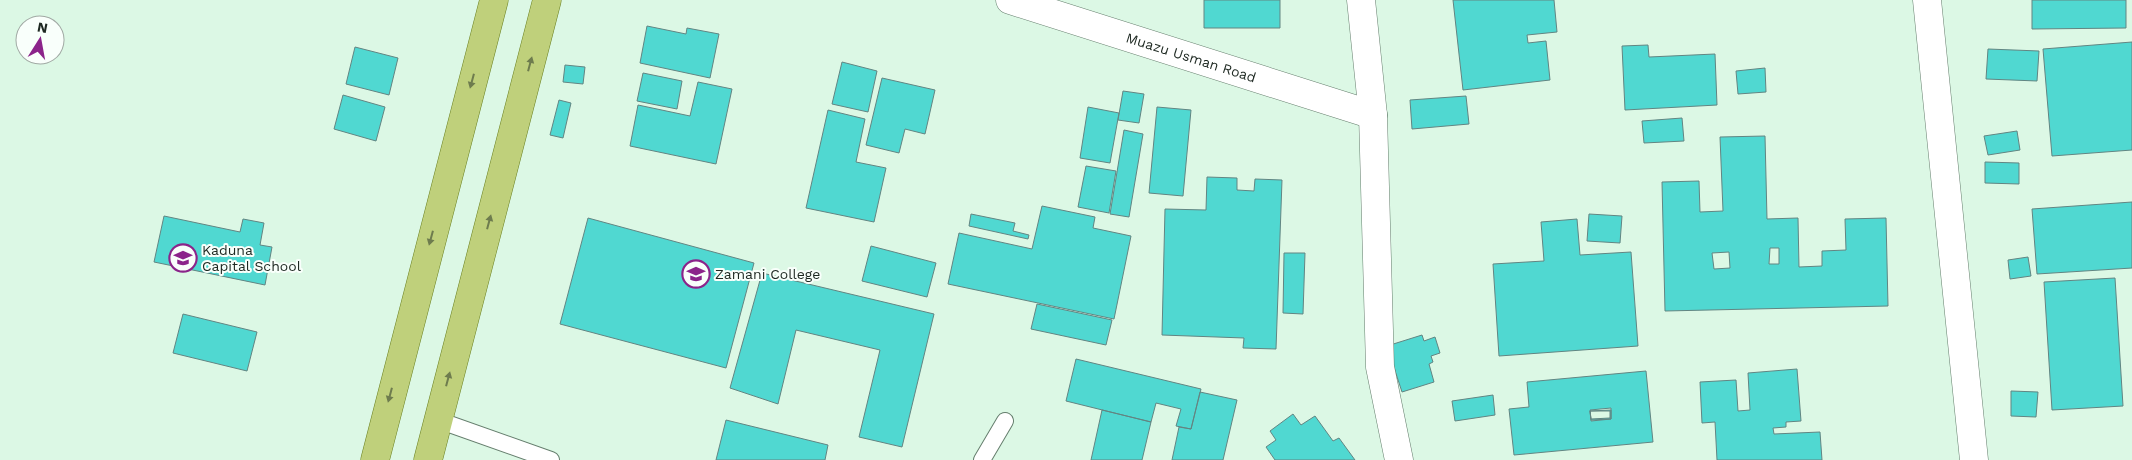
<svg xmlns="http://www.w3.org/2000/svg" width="2132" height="460" viewBox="0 0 2132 460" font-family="'Work Sans',sans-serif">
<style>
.building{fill:#50d8d1;stroke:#628582;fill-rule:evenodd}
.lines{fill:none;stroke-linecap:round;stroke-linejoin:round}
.service-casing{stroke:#657e6d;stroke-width:18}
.minor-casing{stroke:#657e6d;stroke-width:29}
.primary-casing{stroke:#6b8022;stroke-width:29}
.service{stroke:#fff;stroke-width:16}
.minor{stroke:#fff;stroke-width:28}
.primary{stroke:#bfd07b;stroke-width:28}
.oneway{fill:#6e7c4e}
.labels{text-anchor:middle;stroke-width:4;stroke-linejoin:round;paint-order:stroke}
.street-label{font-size:14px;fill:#1d2821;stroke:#f9fffb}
.poi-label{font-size:14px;fill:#1d2821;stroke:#f9fffb;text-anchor:start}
</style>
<rect width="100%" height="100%" fill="#dcf8e5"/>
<path class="building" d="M1204,0h76v28h-76z
M1453,0h101l3,32 -30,3 1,8 18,-2 4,39 -87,10z
M2032,0h94v28l-94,1z
M647,26l39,8 1,-6 32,6 -9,44 -70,-15z
M2132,42v108l-80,6 -9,-107z
M1648,45l1,12 66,-3 2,51 -92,5 -3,-64z
M355,47l43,11 -9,37 -43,-11z
M1988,49l51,2 -2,30 -51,-2z
M842,62l35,9 -9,41 -36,-8z
M565,65l20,2 -2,17 -20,-2z
M1765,68l1,24 -28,2 -2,-23z
M643,73l39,8 -5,28 -40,-8z
M882,78l53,12 -10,44 -20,-5 -6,24 -33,-8z
M698,82l34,7 -16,75 -86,-18 8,-41 52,11z
M1123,91l21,3 -5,29 -21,-3z
M343,95l42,12 -9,34 -42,-12z
M1466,96l3,28 -57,5 -2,-29z
M559,100l12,3 -8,35 -13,-3z
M1088,107l31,6 -9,50 -30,-5z
M1157,107l34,3 -8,86 -34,-3z
M828,110l37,9 -9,43 30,6 -12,54 -68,-14z
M1682,118l2,23 -40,2 -2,-22z
M1124,130l19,4 -14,83 -19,-3z
M2017,131l3,19 -32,5 -4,-19z
M1765,136l2,83 31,-1 1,49 23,-1v-15l24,-1 -1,-31 41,-1 2,88 -223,5 -3,-129 37,-1 1,31 23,-1 -3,-74zM1770,248h9v16h-10zM1729,252l1,16 -16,1 -2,-16z
M1985,162l34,1v21l-34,-1z
M1086,166l30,5 -7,42 -31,-6z
M1207,177l30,1v12l17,1 1,-12 27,1 -6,169 -33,-1 1,-10 -82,-3 3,-126 41,1z
M2132,202v66l-95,6 -5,-65z
M1042,206l53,11 -2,11 38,8 -17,83 -166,-35 11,-51 73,16z
M971,214l44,9 -2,8 16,4 -1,4 -59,-13z
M1589,214l33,2 -2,27 -33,-2z
M164,216l76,16 3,-13 21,4 -4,22 12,2 -7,38 -111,-23z
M588,218l166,45 -28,105 -166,-44z
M1577,219l3,36 51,-3 7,94 -139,10 -6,-92 51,-3 -3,-39z
M871,246l65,17 -9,34 -65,-16z
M1284,253h21l-2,61 -20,-1z
M2028,257l3,19 -21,3 -2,-19z
M762,273l172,41 -32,133 -43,-10 21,-87 -84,-20 -18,74 -48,-16z
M2115,278l8,128 -71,4 -8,-128z
M1037,304l75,16 -6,25 -75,-16z
M183,314l74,18 -10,39 -74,-18z
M1422,335l2,6 11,-4 5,16 -9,3 2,6 -4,2 5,18 -32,10 -15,-46z
M1076,359l125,30 -10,40 -15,-3 5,-17 -25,-6 -5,19 -85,-21z
M1797,369l4,52 -15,1v5l-13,1 1,6 46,-2 2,28h-105l-2,-38 -13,1 -2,-41 36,-2 2,31 12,-1 -2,-37z
M1646,371l7,71 -139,13 -5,-46 20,-2 -2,-25zM1590,411h20v7l-19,1z
M2011,391l27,1 -2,25 -25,-1z
M1200,392l37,8 -14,60h-51l7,-33 12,2z
M1493,395l2,20 -40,6 -3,-20z
M1611,408v11l-20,1 -1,-10z
M1102,410l49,12 -9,38h-51z
M1611,410v9l-20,2 -1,-10z
M1293,414l8,11 14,-9 18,25 6,-3 16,22h-80l-9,-13 10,-7 -6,-9z
M726,420l102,25 -3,15h-109z"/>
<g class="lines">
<g class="service-casing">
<path id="service" d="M438,420l113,40
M982,460l23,-39"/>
</g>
<g class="minor-casing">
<g id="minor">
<path id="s1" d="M1010,0l363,115"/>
<path d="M1361,0l12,115 7,252 19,93"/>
<path d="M1927,0l47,460"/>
</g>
</g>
<g class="primary-casing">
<path id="primary" d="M375,460l119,-460
M428,460l119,-460"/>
</g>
<use href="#service" class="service"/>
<use href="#minor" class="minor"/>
<use href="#primary" class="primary"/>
</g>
<defs><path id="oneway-solid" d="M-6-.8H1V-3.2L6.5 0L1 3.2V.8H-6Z" transform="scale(1.25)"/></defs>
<g class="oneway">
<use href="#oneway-solid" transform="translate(530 64) rotate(-75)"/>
<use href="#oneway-solid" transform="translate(472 81) rotate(105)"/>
<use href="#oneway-solid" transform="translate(489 222) rotate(-75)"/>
<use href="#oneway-solid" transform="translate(431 238) rotate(105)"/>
<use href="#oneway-solid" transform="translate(448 379) rotate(-75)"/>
<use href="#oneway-solid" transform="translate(390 395) rotate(105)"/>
</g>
<defs>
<g id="school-ring" transform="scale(1.4375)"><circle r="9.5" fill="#f9fffb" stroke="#8b248a" stroke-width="1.5"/><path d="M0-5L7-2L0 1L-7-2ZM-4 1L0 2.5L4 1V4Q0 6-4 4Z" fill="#8b248a"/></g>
</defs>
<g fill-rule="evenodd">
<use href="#school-ring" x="183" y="258"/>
<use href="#school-ring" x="696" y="274"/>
</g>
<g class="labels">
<g class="street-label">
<text dy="5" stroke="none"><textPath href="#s1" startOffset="190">Muazu Usman Road</textPath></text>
</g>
<g class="poi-label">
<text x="202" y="255">Kaduna<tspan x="202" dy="16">Capital School</tspan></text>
<text x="715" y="279">Zamani College</text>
</g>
</g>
<g transform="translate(40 40) rotate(11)"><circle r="24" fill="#f9fffb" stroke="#a1a9a4"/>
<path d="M0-4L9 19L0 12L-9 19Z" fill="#8b248a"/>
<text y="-8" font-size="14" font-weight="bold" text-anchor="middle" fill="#1d2821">N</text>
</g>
</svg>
